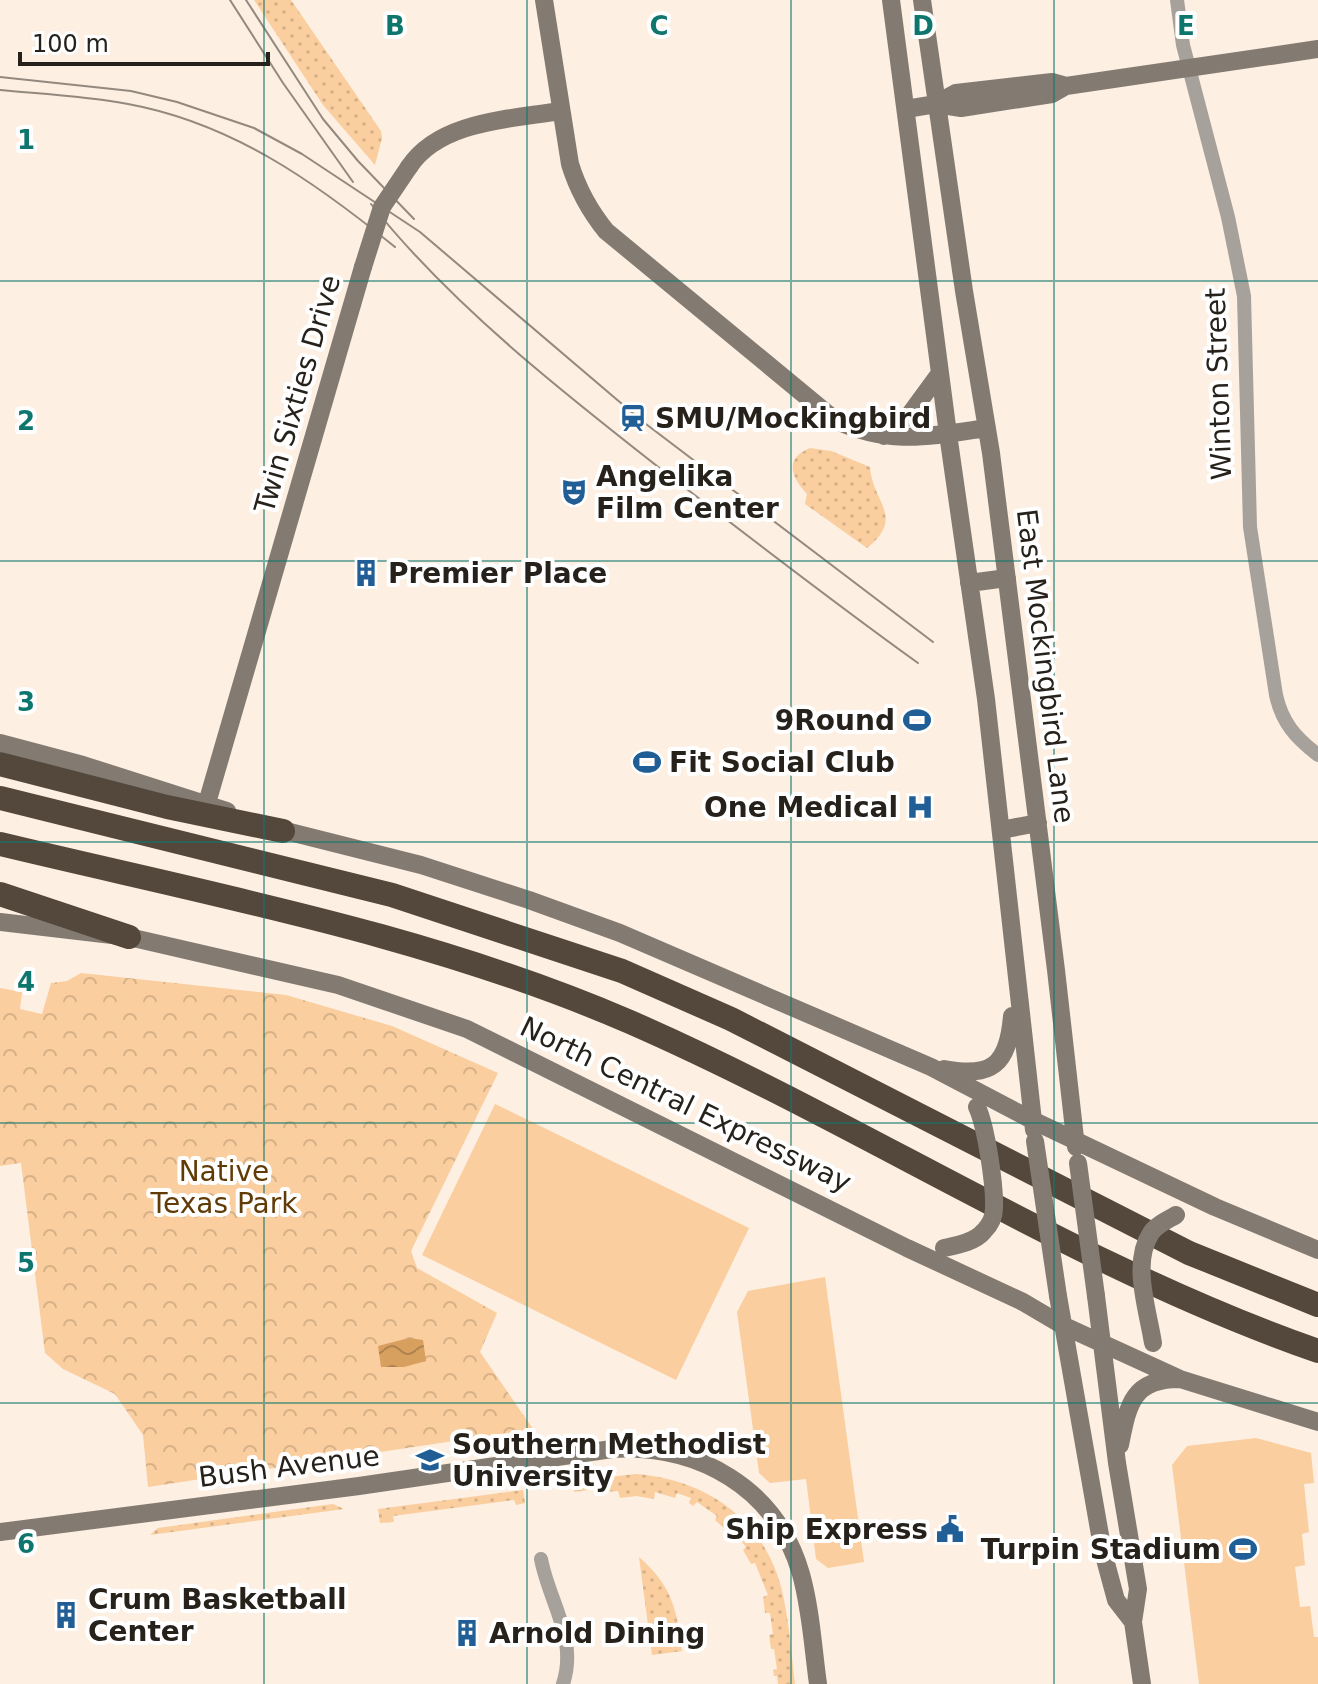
<svg xmlns="http://www.w3.org/2000/svg" width="1318" height="1684" viewBox="0 0 1318 1684" font-family="'DejaVu Sans',sans-serif">
<style>
.grass{fill:url(#grass-dots)}
.forest{fill:url(#forest-crowns)}
.pitch{fill:#face9f}
.water{fill:url(#water-waves)}
.lines{fill:none;stroke-linecap:round;stroke-linejoin:round}
.street{stroke:#a7a19b;stroke-width:14}
.secondary{stroke:#837b72;stroke-width:18}
.highway{stroke:#54483c;stroke-width:24}
.tram{stroke:#93897f;stroke-width:2}
.secondary-bridge{stroke:#837b72;stroke-width:18}
.grid{fill:none;stroke:#0f766e;stroke-width:2;stroke-opacity:0.55}
.labels{text-anchor:middle;stroke-width:8;stroke-linejoin:round;paint-order:stroke}
.street-label{font-size:28px;fill:#26211b;stroke:#fff}
.poi-label{font-size:28px;font-weight:bold;fill:#26211b;stroke:#fff;text-anchor:start}
.park-label{font-size:28px;fill:#603b06;stroke:#fff}
.grid-label{font-size:26px;text-anchor:middle;font-weight:bold;fill:#0f766e;stroke:#fff;stroke-width:8;stroke-linejoin:round;paint-order:stroke}
</style>
<defs>
<pattern id="grass-dots" width="8" height="8" patternUnits="userSpaceOnUse" patternTransform="scale(2)"><rect width="8" height="8" fill="#face9f"/><path d="M2 2h.1M6 6h.1" fill="none" stroke="#d6b188" stroke-width="1.8" stroke-linecap="round"/></pattern>
<pattern id="forest-crowns" width="20" height="18" patternUnits="userSpaceOnUse" patternTransform="scale(2)"><rect width="20" height="18" fill="#face9f"/><path d="M2 6a3 3 0 1 1 6 0M12 15a3 3 0 1 1 6 0" fill="none" stroke="#d6b188"/></pattern>
<pattern id="water-waves" width="16" height="10" patternUnits="userSpaceOnUse" patternTransform="scale(2)"><rect width="16" height="10" fill="#d8a05f"/><path d="M0 5q4-4 8 0t8 0" fill="none" stroke="#af824e"/></pattern>
</defs>
<rect width="100%" height="100%" fill="#fdefe1"/>
<path class="grass" d="M254,0h37l90,131 1,7 -7,27 -52,-60z
M810,448l21,3 39,16c2,35 36,50 -3,81l-62,-44 2,-10c-15,-16 -24,-35 3,-46z
M636,1474c68,5 127,44 145,113 8,31 10,65 14,97h-17l-1,-8h-3l-1,-6 4,-1 -3,-20h-3l-2,-14 4,-1 -3,-21h-5l-2,-16 5,-2 -13,-32 -4,1 -8,-14 3,-3 -15,-19 -5,2 -11,-10 2,-4 -20,-14 -4,4 -4,-3 2,-5 -14,-5 -2,5 -20,-6 -1,7 -18,-3 -16,2 -2,-7 -14,1 -1,-4 -29,4 -1,-11z
M523,1490l2,13 -9,2 -2,-5 -121,16 1,6 -14,1 -2,-14z
M333,1504l11,5 -194,26 8,-7z
M639,1557c33,29 38,52 43,94l-30,4z"/>
<path class="forest" d="M81,973l205,22 106,31 106,47 -87,178 6,17 80,45 -17,39 53,77 -385,58 -5,-52 -28,-41 -52,-25 -18,-16 -24,-190 -21,3v-178l22,4 -2,17 22,5 9,-31 16,-2z"/>
<path class="pitch" d="M495,1104l254,124 -73,152 -254,-125z
M825,1277l39,285 -36,6 -12,-9 -10,-80 -36,4 -11,-10 -22,-161 11,-21z
M1256,1438l55,15 3,30 -10,1 5,48 -7,2 3,31 -10,2 5,40 10,-1 4,31h4v47h-119l-27,-219 15,-19z"/>
<path class="water" d="M409,1338l14,2 3,21 -22,6h-23l-3,-21z"/>
<g class="lines">
<path class="street" d="M1177,0l6,45 45,172 16,79 6,231 26,168c6,28 20,43 42,60
M541,1559c8,43 37,79 22,125"/>
<path class="secondary" d="M544,0l26,164c8,26 19,46 36,67l229,189c53,26 97,16 152,8
M891,0l57,434 38,265 48,431
M922,0l42,291 27,162 65,517 20,177
M936,104l25,4 91,-14 14,-8
M906,109l30,-5 20,-11 96,-11 14,4 252,-37
M409,167c30,-46 102,-48 151,-56
M884,436l26,-22 30,-41
M969,583l38,-5
M0,743l83,22 144,46
M207,803l156,-536
M274,828l147,37 108,35 91,33 311,134 101,53 183,87 103,43
M1001,830l37,-7
M0,922l129,15 209,48 129,44 440,219 116,54 39,23 118,54 138,43
M944,1069c48,9 64,-4 68,-53
M1058,1296l45,256 13,48 17,22
M1096,1296l21,167 21,126 -5,33 9,62
M1120,1445c8,-40 12,-66 59,-66
M0,1532l359,-46 253,-37c86,-5 164,38 189,125 10,36 12,74 17,110"/>
<path class="highway" d="M0,764l167,43 116,24
M0,798l392,97 230,76 109,48 458,234 129,52
M0,844c212,51 429,91 630,178 233,102 447,245 688,329
M0,894l129,43"/>
<path class="tram" d="M230,0l53,83 70,99
M246,0l77,119 35,42 56,58
M0,77l131,14 46,11 77,26 48,26 118,78 222,189 291,221
M0,90c43,4 86,6 128,14 104,19 187,78 267,143
M371,204c80,101 194,190 295,269 83,64 167,129 252,190"/>
<path class="secondary-bridge" d="M363,267l19,-60 27,-40
M1035,1141l23,155
M1078,1163l18,133
M944,1248c14,-3 31,-6 40,-17 6,-6 10,-14 10,-23 1,-22 -8,-82 -17,-101
M1153,1343c-5,-33 -22,-80 -2,-110 5,-8 17,-13 25,-18"/>
</g>
<path class="grid" d="M264,0v1684M527,0v1684M791,0v1684M1054,0v1684M0,281h1318M0,561h1318M0,842h1318M0,1123h1318M0,1403h1318"/>
<defs>
<g id="station-bare" transform="scale(2.16)"><path d="M-3-6H3Q5-6 5-4V2Q5 4 3 4L4.5 6H3L1.5 4h-3L-3 6H-4.5L-3 4Q-5 4-5 2V-4Q-5-6-3-6ZM-3.5-4v3h7v-3ZM-3.5 1v1.5H-2V1ZM2 1v1.5H3.5V1Z" fill="#205e95" stroke="#fff" stroke-width="2.5" paint-order="stroke"/></g>
<g id="theatre-bare" transform="scale(2.16)"><path d="M-5-5.5Q0-4 5-5.5V0Q5 5 0 6Q-5 5-5 0ZM-3.3-2.5H-1v1.5H-3.3ZM1-2.5H3.3v1.5H1ZM-2.8 1Q0 5.5 2.8 1Z" fill="#205e95" stroke="#fff" stroke-width="2.5" paint-order="stroke"/></g>
<g id="building-bare" transform="scale(2.16)"><path d="M-4-6H4V6H1V3H-1V6H-4ZM-2.5-4.3h1.7v1.8h-1.7ZM.8-4.3h1.7v1.8H.8ZM-2.5-1h1.7V.8h-1.7ZM.8-1h1.7V.8H.8Z" fill="#205e95" stroke="#fff" stroke-width="2.5" paint-order="stroke"/></g>
<g id="stadium-bare" transform="scale(2.16)"><path d="M0-5a6.5 5 0 1 0 0 10a6.5 5 0 1 0 0-10ZM-3.5-1.8h7v3.6h-7Z" fill="#205e95" stroke="#fff" stroke-width="2.5" paint-order="stroke"/></g>
<g id="hospital-bare" transform="scale(2.16)"><path d="M-5-5h3v3.5h4V-5h3V5h-3V1.5h-4V5h-3Z" fill="#205e95" stroke="#fff" stroke-width="2.5" paint-order="stroke"/></g>
<g id="university-bare" transform="scale(2.16)"><path d="M0-5L7-2L0 1L-7-2ZM-4 1L0 2.5L4 1V4Q0 6-4 4Z" fill="#205e95" stroke="#fff" stroke-width="2.5" paint-order="stroke"/></g>
<g id="civic-bare" transform="scale(2.16)"><path d="M-.6-6.5H3V-4.5H.6V-3L4-1V1h2V6H-6V1h2V-1L-.6-3ZM-1.2 2.5V6h2.4V2.5Z" fill="#205e95" stroke="#fff" stroke-width="2.5" paint-order="stroke"/></g>
</defs>
<g fill-rule="evenodd">
<use href="#station-bare" x="633" y="418"/>
<use href="#theatre-bare" x="574" y="492"/>
<use href="#building-bare" x="366" y="573"/>
<use href="#stadium-bare" x="917" y="720"/>
<use href="#stadium-bare" x="647" y="762"/>
<use href="#hospital-bare" x="920" y="807"/>
<use href="#university-bare" x="430" y="1460"/>
<use href="#civic-bare" x="950" y="1529"/>
<use href="#stadium-bare" x="1243" y="1549"/>
<use href="#building-bare" x="66" y="1615"/>
<use href="#building-bare" x="467" y="1633"/>
</g>
<g class="labels">
<g class="street-label">
<text transform="translate(1218 384) rotate(-92)" y="10">Winton Street</text>
<text transform="translate(297 394) rotate(-74)" y="10">Twin Sixties Drive</text>
<text transform="translate(1046 666) rotate(83)" y="10">East Mockingbird Lane</text>
<text transform="translate(686 1104) rotate(26)" y="10">North Central Expressway</text>
<text transform="translate(289 1466) rotate(-7)" y="10">Bush Avenue</text>
</g>
<g class="poi-label">
<text x="655" y="428">SMU/Mockingbird</text>
<text x="596" y="486">Angelika<tspan x="596" dy="32">Film Center</tspan></text>
<text x="388" y="583">Premier Place</text>
<text x="895" y="730" text-anchor="end">9Round</text>
<text x="669" y="772">Fit Social Club</text>
<text x="898" y="817" text-anchor="end">One Medical</text>
<text x="452" y="1454">Southern Methodist<tspan x="452" dy="32">University</tspan></text>
<text x="928" y="1539" text-anchor="end">Ship Express</text>
<text x="1221" y="1559" text-anchor="end">Turpin Stadium</text>
<text x="88" y="1609">Crum Basketball<tspan x="88" dy="32">Center</tspan></text>
<text x="489" y="1643">Arnold Dining</text>
</g>
<g class="park-label">
<text x="224" y="1181">Native<tspan x="224" dy="32">Texas Park</tspan></text>
</g>
</g>
<g class="grid-label">
<text x="395" y="35">B</text>
<text x="659" y="35">C</text>
<text x="923" y="35">D</text>
<text x="1186" y="35">E</text>
<text x="26" y="149">1</text>
<text x="26" y="430">2</text>
<text x="26" y="711">3</text>
<text x="26" y="991">4</text>
<text x="26" y="1272">5</text>
<text x="26" y="1553">6</text>
</g>
<path d="M20 52v12h248v-12" fill="none" stroke="#26211b" stroke-width="4"/>
<text x="32" y="52" font-size="24" fill="#26211b" stroke="#ffffff" stroke-width="6" paint-order="stroke">100 m</text>
</svg>
